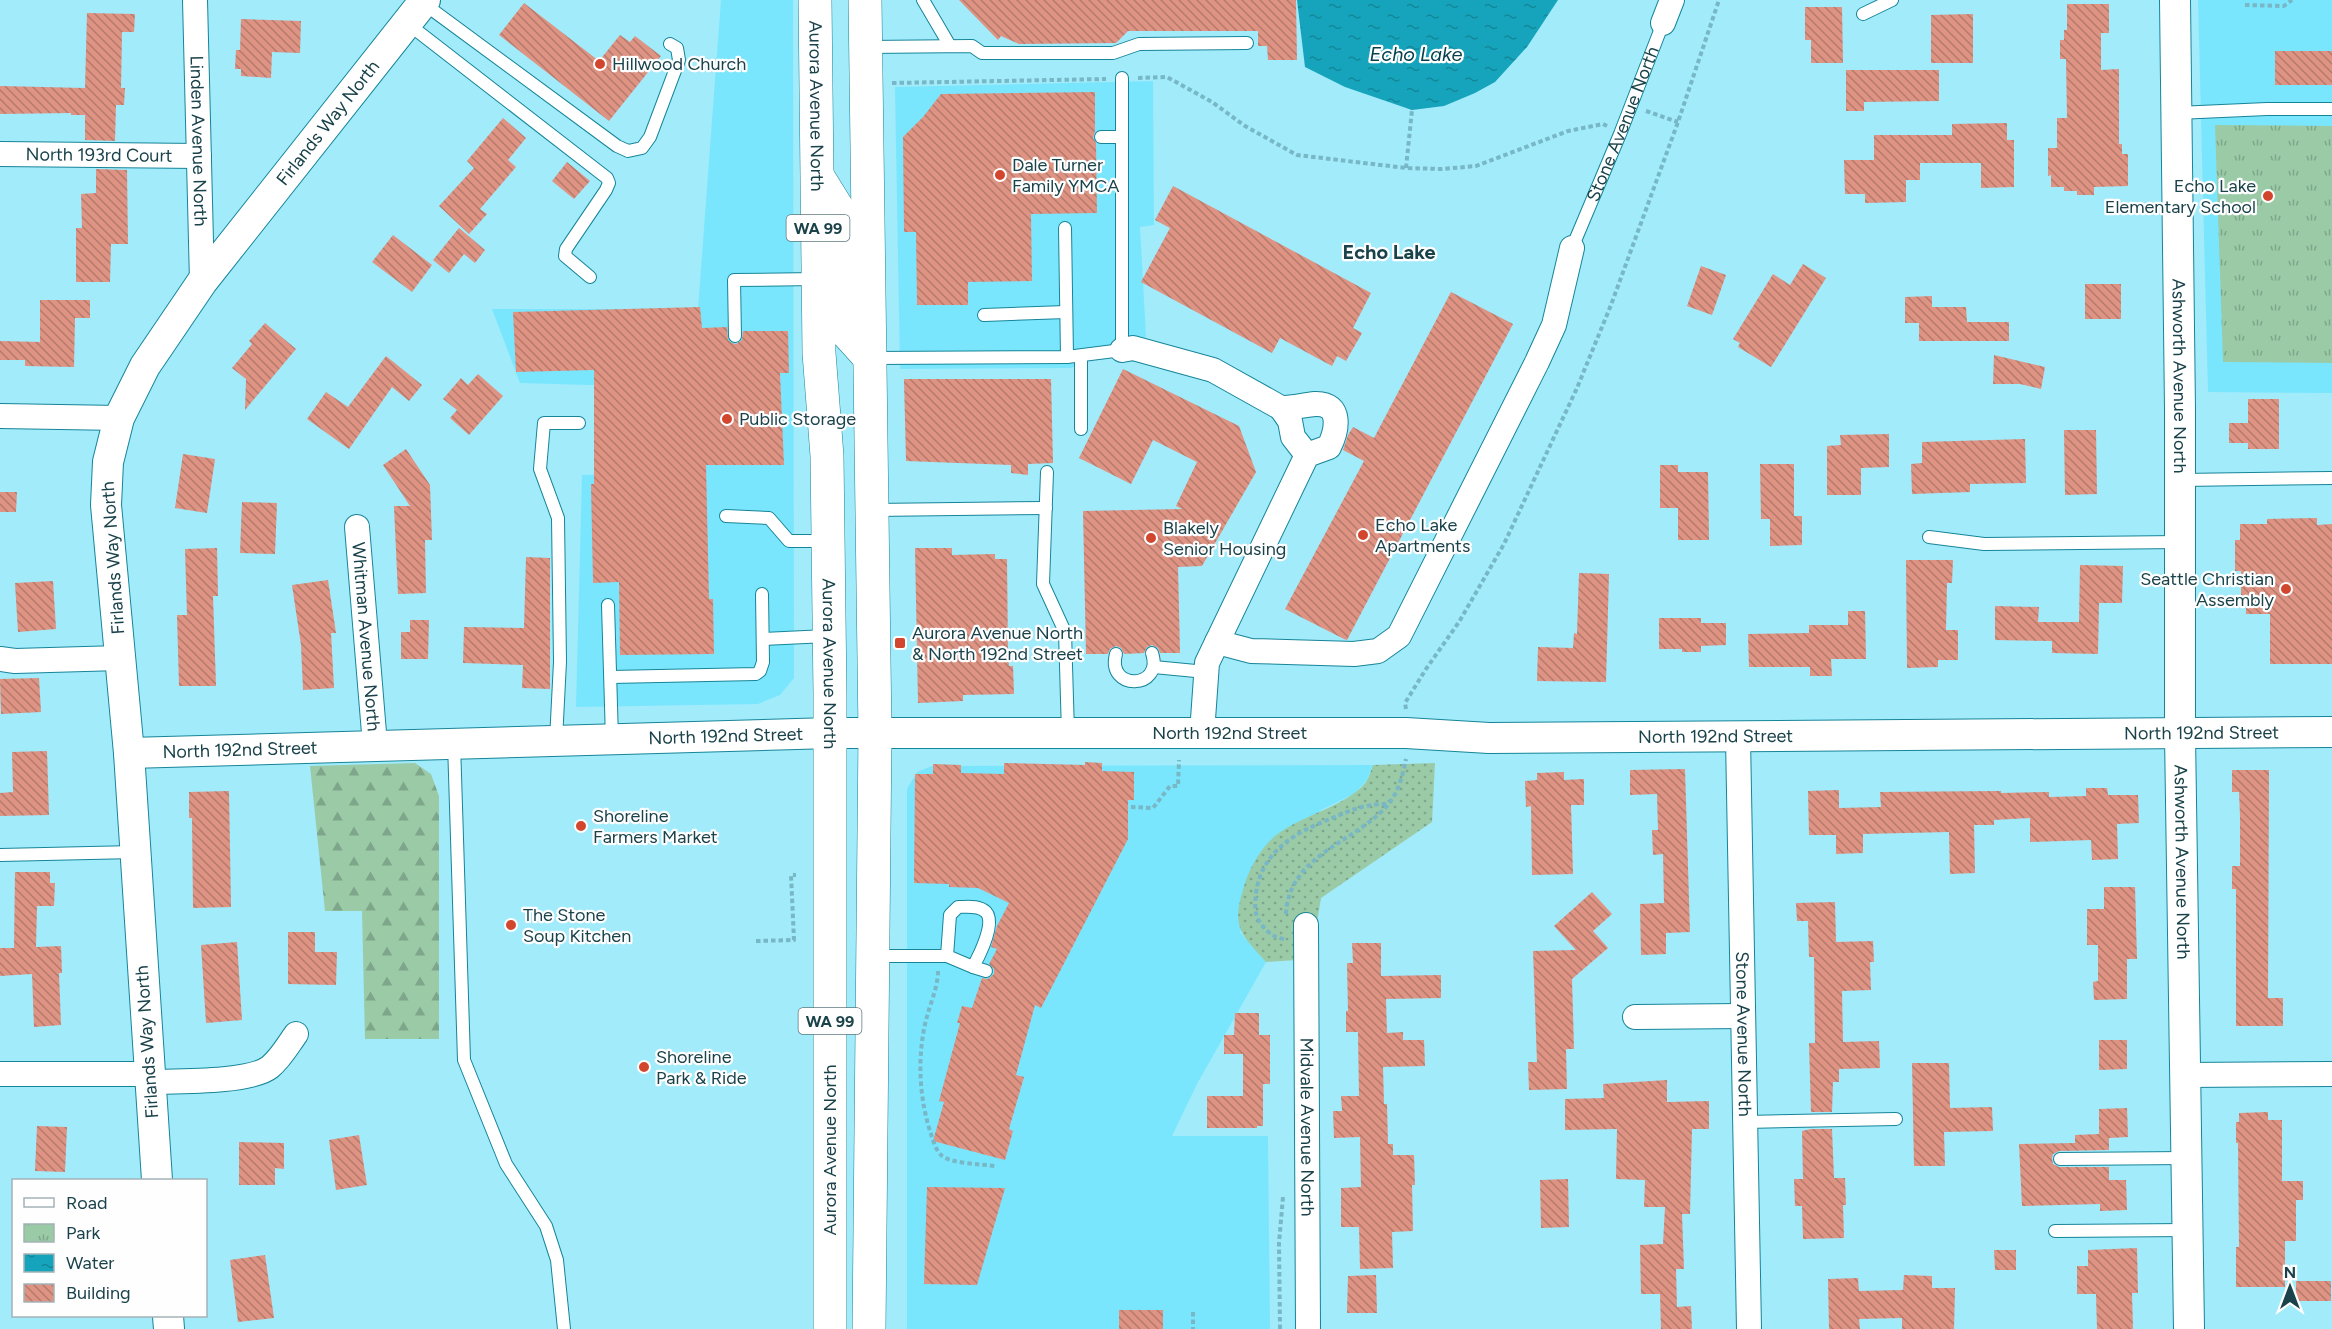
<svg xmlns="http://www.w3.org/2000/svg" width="2332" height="1329" viewBox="0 0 2332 1329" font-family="Figtree,sans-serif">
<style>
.built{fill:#7ae6fd}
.grass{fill:url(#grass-dots)}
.forest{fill:url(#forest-firs)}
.park{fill:url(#park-tufts)}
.water{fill:url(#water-ripples)}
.building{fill:url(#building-back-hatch)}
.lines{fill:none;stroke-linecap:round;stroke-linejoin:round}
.service-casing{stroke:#168598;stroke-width:14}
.minor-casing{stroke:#168598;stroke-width:26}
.tertiary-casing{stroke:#168598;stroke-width:32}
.primary-casing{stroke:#168598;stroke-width:34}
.trunk-casing{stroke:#168598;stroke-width:34}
.path{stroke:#78b7c5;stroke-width:4;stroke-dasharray:4.5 3;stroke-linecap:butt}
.service{stroke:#fff;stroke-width:12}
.minor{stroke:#fff;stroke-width:24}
.tertiary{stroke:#fff;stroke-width:30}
.primary{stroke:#fff;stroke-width:33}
.trunk{stroke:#fff;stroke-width:33}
.poi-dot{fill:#d1462c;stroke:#fefefe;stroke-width:2}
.labels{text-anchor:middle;stroke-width:4.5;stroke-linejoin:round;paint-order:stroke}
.shield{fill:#fefefe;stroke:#5e7a80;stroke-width:1.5}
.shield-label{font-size:16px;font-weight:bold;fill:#1a424a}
.poi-label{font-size:18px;fill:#1a424a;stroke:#fefefe;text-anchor:start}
.street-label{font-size:18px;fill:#1a424a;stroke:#fefefe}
.water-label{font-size:20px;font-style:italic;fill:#07414b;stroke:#fefefe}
.neighbourhood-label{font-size:20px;font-weight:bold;fill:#1a424a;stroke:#fefefe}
</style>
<defs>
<pattern id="grass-dots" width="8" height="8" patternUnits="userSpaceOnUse" patternTransform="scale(1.5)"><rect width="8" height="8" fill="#9bcaa7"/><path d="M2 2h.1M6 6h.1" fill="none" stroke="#7ea68a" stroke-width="1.8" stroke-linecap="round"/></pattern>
<pattern id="forest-firs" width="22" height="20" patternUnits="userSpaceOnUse" patternTransform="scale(1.5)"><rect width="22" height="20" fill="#9bcaa7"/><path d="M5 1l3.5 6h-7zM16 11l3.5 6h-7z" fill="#7ea68a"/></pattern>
<pattern id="park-tufts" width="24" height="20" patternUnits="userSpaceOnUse" patternTransform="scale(1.5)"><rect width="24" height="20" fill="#9bcaa7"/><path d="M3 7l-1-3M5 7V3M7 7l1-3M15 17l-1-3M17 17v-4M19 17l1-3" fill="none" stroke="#7ea68a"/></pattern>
<pattern id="water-ripples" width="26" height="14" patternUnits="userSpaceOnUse" patternTransform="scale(1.5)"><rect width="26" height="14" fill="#15a4bb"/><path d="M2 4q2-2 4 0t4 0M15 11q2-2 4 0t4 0" fill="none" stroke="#12879a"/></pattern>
<pattern id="building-back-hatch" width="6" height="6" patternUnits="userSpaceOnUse" patternTransform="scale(1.5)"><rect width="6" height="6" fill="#de9383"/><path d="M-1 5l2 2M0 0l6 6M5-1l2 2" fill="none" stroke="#b37a6d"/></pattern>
</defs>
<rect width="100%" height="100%" fill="#a1ebfb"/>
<path class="built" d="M721,0h72l1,678 -14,17 -22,9 -182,3 6,-232 77,-2 -1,-86 -138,-4 -28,-74h206z
M2198,0h134v393l-124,-1z
M1153,81l1,144 -14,2 6,110 -75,31 -171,1 -5,-282z
M1373,765l-6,15 -13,14 -33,16 -81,122 26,30 -69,122 -25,52h96l2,193h-363v-540l10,-17 15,-6z"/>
<path class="grass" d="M1435,763l-3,59 -111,76 -5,30 -19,32 -31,2c-24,-27 -35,-34 -23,-72 4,-16 12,-32 23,-45 24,-29 78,-35 100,-63 3,-5 5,-11 7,-17z"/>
<path class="forest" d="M415,763l16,11 8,22v243h-74l-3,-128h-37l-15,-145z"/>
<path class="park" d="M2215,125l117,1v237l-109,-1z"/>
<path class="water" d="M1297,0h261l-31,47 -32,35 -20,11 -31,13 -32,4 -67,-23 -40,-20z"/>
<path class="building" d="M959,0h337l1,60h-29l-1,-14h-9v-15h-130l-12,12 -97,1 -18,-8 -3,4z
M524,3l75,58 21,-26 10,7 5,-6 26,20 -52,65 -110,-86z
M2067,4h42v29h-8v37l18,-1v75h3v10h6v32l-34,1v8h-17v-4h-13v-4h-13v-12l-3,1v-28h9v-30h10l-1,-59h-6v-19h4v-10h3z
M1805,7h37l1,56h-32v-23h-6z
M87,13l48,1 -1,18h-12l-1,56h4l-1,17h-8l-1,36 -30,-1v-25h-14v-2l-71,1v-28l85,2z
M1973,14v49h-42v-48z
M241,19l60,2 -1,32 -28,-1 -1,26 -30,-2v-7h-6l1,-19h4z
M2275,51h57v34h-57z
M1846,70h93v31l-75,1v9h-18z
M1095,92v39l-2,7 3,5 1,70 -66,1 1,67 -64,1v23h-51l-1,-73h-12l-1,-95 20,-20 18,-23z
M503,118l23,20 -18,22 8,7 -36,42 7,5 -18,20 -30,-28 35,-38 -7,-7z
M2007,123v17h7v47l-33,1v-25h-61v17h-14v22l-41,1v-9h-20l-1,-34h30v-25h78v-11z
M567,162l23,19 -16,18 -22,-18z
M96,169l31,1 1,74h-17l-1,38h-34v-54h6l-1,-34 15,-1z
M1173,186l198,107 -18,35 9,5 -16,28 -9,-5 -5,10 -52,-28 -8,15 -131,-71 29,-54 -15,-8z
M459,228l26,22 -10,13 -11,-9 -15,19 -16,-13z
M393,235l39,30 -20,27 -40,-30z
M1803,264l23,14 -55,89 -33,-20 2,-4 -7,-4 40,-65 17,11z
M1701,266l25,9 -14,40 -25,-9z
M2085,284h36v35h-36z
M1451,292l62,32 -166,316 -3,-1 -59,-30 79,-148 -21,-11 5,-15 5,-8 21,11z
M1932,296v11h34l1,15h42v19h-90v-18h-14v-26z
M40,300h50v18h-15l-1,49 -49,-1v-6h-25v-19l40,1z
M700,307l2,21 25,-1 1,13 4,3 4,1 6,-4 1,-9h45l1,42h-9l4,92h-78l3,134h4l1,55 -94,1 -1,-73 -26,1 -2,-99h3v-114l-78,2 -3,-60z
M265,323l31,26 -51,61 1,-31 -14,-11 20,-24 -3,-3z
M1994,355l51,12 -4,22 -21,-5h-27z
M386,356l36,29 -13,16 -17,-14 -43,62 -42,-30 19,-27 22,15z
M1123,369l116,57 17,46 -54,94 -24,1 2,86h-20l-2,-5 -6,-3 -5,2 -3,6 -20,1 -3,-6 -5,-2 -6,3 -2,5h-22l-3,-143 99,-2 -6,-3 21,-44 -44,-22 -22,44 -52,-26z
M478,374l25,22 -34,39 -19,-17 7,-8 -14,-11 18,-21 7,7z
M904,379h147l2,84 -25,1v11l-17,-2v-8l-105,-4z
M2248,399h31v50h-31v-6h-19v-20h19z
M2064,430h32l1,64 -32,1z
M1889,434v33l-28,1v27h-34v-49l14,-1 -1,-10z
M2025,439l1,44 -56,1v8l-58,2 -1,-30 11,-1v-21z
M406,449l24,36 2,55h-7l1,53 -28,1 -4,-88h16l-27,-41z
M183,454l32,5 -8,54 -32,-5z
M1760,464h34v52h8v29l-32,1v-27h-9z
M1660,465h18v7h30l1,68h-31v-32h-18z
M0,492h17l-1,20h-16z
M242,502l35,1 -2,51 -35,-1z
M2317,518v7l15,-1v140h-62v-50h-24v-7h-5v-36h-6v-31h5v-16h27v-5z
M217,548l1,48h-5l3,90h-37l-2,-71h10l-2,-66z
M915,548h37v7l43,-1v5h12l1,95 1,12h4l1,28 -51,1v6l-45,2z
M526,557l24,1v131l-28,-1 1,-23 -60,-2 1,-36 60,1z
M1906,560h47l-1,23h-5l-1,47h12v30h-20v7l-31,1z
M2080,565l43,1 -1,37h-23l-1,51 -46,-1v-12l-57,-1v-34l44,1 -1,15h41z
M1579,573l30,1 -3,108 -69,-1 1,-34 35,1 1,-15 3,1z
M328,580l8,53h-5l3,55 -31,2 -2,-45 -9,-60z
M53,581l3,48 -38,3 -3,-49z
M1848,611h17l1,48h-35l1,17h-22v-9h-61l-1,-33 61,-1v-8h39z
M1659,618h42v5h25v22l-25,1v6h-19v-3h-23z
M410,620h19l-1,39h-27v-27h9z
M39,678l2,34 -40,2 -1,-35z
M47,751l2,64 -49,1v-23l13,-1 -1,-40z
M1085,762l17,1v8l32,1v28h-6v39l-87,169 -6,-3 -19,70 8,2 -15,52 4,2 -8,29 -72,-19 11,-39 -5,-1 21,-78h-3l5,-17 10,2 10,-30 6,1 6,-5v-5l-5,-5 8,-15 -6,-2 6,-21 12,-23 -31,-15 -29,-1v-3l-35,-1 1,-109h18v-10l28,1v8l43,1v-11l81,2z
M1685,769l5,163 -24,1v21l-25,1 -1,-51 24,-1 -1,-49 -10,1 -1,-25h6l-1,-36 -27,1v-25z
M2232,770h37l-1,228h15v28h-47v-137h-4v-23h8v-50l-1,-24h-7z
M1564,772v8l20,-1v26h-13l2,69 -41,1 -1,-69 -5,1 -1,-26 12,-1v-7z
M2086,788h21l1,7h30l1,28 -22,1 1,35 -26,1 -1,-20 -61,2v-24l-36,2v5h-20l1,48 -25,1 -1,-42 -86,2v19l-27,1v-19h-27l-1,-44 31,-1v18l42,-1 -1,-15 121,-1v2l48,-1v5l37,-1z
M229,791l2,116 -38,1 -1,-90h-3v-26z
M15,872h35v11h5l-1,23h-17l-1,41 25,-1 1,27h-3l2,52 -27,2 -2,-53 -32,2v-28h14z
M2104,887h31l2,72h-10v40l-33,1 -1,-18 5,-1v-36h-11v-36h17z
M1592,892l20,22 -19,17 15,17 -36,31 2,70h-8l1,40 -38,1 -1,-28h9l-4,-111 43,-1 -22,-24z
M1835,902l1,40 37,-1 1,21h-4l1,28 -29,1 1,51 36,-1 1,27 -41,1v13h-6l-1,30h-21l-2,-69h6l-1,-86h-5l-1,-36h-11l-1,-18z
M288,932h27v20h22l-1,33 -48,-1z
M237,942l5,78 -36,3 -5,-78z
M1352,943h29v33l60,-1v23l-55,1 1,34 16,-1v8h21l1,26 -42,1 1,37h3l1,40h5v11h21l1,30h-3l1,46 -21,1 1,36 -33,1 -1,-42h-18v-39l20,-1 -1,-50 -26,1 -1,-27h9l-1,-15h18l-1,-64h-12v-21h2l-1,-48h6z
M1235,1013h24v22h11v49h-7v42h-6v2h-50v-32h36v-42h-19v-19h10z
M2099,1040h28v29l-28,1z
M1912,1063h37l1,45 42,-1 1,24 -49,1 1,34h-31z
M1667,1080v22l42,-1v28h-17l-2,85h-8l2,55h-8l1,38 14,-1 1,23h-31l-1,-35h-19l-1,-49 23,-1 2,-37h-21l1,-27 -29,-1 1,-50 -52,1v-31l39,-1 -1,-14z
M2127,1108l1,29 -19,1v12l-50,1 -6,3 -1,4 1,6 6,3h50v13h17l1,30 -27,1v-7l-78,2 -3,-62 56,-1v-8l24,-1v-25z
M2268,1112v8h14v61h21v19h-7v41h-11v46h-49v-40h3l-1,-104h-2v-21h3v-9z
M37,1126l30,1 -2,45 -30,-1z
M1811,1129h21l2,49h11l1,27h-3l1,33 -41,1 -1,-33h-7l-1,-27h9l-1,-48z
M359,1135l8,50 -31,5 -7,-50z
M239,1142l45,1v26l-9,-1v17h-36z
M1568,1179l1,48 -28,1 -1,-48z
M927,1187l78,1 -28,97 -53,-1z
M2137,1248l1,45h-6l1,36h-36l-1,-35h-19v-28h11v-16z
M1994,1250h22v20h-21z
M265,1255l9,63 -36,4 -8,-62z
M1376,1275l1,38h-30l1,-37z
M1904,1275l28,1v12h23l-1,41h-52v-11l-43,1 1,10h-31l-1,-50 30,-1 1,13 44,-1z
M2296,1281h35v20h-35z
M1119,1310h44v19h-44z"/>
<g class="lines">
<g class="service-casing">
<g id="service">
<path d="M923,0l27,46"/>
<path d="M423,3l194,143 11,5 14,-3 8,-11 29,-77 -2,-12 -7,-4"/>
<path d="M1863,14l29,-14"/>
<path d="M407,23l200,155 2,5 -3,7 -40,59 -1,7 25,21"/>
<path d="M867,47l105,-1 10,7h131l26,-9 108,-1"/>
<path d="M2177,113l90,-4h65"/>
<path d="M1101,137h21"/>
<path d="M1065,228l2,129"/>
<path id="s1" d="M1572,248l48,-114 43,-111"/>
<path d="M984,315l82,-3"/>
<path d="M735,336l-1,-56 83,-1"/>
<path d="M1081,357v72"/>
<path d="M872,358l195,-1 55,-7v-272"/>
<path d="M1047,472l-4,112 22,48 3,101"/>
<path d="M2181,480l151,-2"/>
<path d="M873,510l173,-2"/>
<path d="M726,516l43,2 20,23h38"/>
<path d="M1929,537l55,7 196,-2"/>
<path d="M608,605l4,134"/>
<path d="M763,639l64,-3"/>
<path d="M1116,654c-10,37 48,36 36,-1"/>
<path d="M1154,667l52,5"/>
<path d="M611,677l145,-3 4,-3 3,-9 -1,-68"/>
<path d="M556,740l4,-78 -2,-144 -18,-49 4,-46h35"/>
<path d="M454,743l10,317 42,104 40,62 11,34 7,69"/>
<path d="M0,855l135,-3"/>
<path d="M874,956h73l26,11c6,-11 23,-44 13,-55 -7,-7 -19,-5 -28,-5l-8,8 -3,41"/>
<path d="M973,967l13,4"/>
<path d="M1745,1122l151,-3"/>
<path d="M2060,1159l127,-1"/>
<path d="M2055,1231l133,-1"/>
</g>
</g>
<g class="minor-casing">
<g id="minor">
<path id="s2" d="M195,0l7,282"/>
<path d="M1663,23l9,-23"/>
<path id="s3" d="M0,154l199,2"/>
<path d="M1122,350l11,-2 80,22 68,38 9,13 3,16 14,18"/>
<path d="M0,416l119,2"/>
<path id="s4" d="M357,527l18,218"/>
<path d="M1217,642l34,9 103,3 24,-3 21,-15 138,-274 17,-37 18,-77"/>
<path d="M0,659l15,2 105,-3"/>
<path d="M1202,733l5,-70 100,-208 22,-8c8,-16 14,-44 -14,-43 -11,1 -22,4 -34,4"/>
<path id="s5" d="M1738,738l11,591"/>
<path id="s6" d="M1306,925l2,404"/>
<path d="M1635,1017l107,-1"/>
<path d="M0,1074h149"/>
<path d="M2185,1075l147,-1"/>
<path d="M149,1082c27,-1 101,1 121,-15 11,-9 18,-22 26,-33"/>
</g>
</g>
<g class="tertiary-casing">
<g id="tertiary">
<path id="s7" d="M2175,0l5,410v325l9,594"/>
<path id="s8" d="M129,753l702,-20h575l83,5 843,-6"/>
<path id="s9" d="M157,1180l-28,-427 -23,-248 2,-43 11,-44 26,-52 57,-84 223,-282"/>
<path d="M168,1316l1,13"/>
</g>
</g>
<g class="primary-casing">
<path id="primary" d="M818,177l23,37 1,113 28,31"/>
</g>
<g class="trunk-casing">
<g id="trunk">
<path id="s10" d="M815,0l4,353 8,103 3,238v635"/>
<path d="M865,0l10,733 -6,596"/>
</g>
</g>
<path class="path" d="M2245,5l39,1 8,-6
M1138,78l29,-1 45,25 33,24 52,29 109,13 36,1 34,-3 92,-35 35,-7 4,2
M892,83l214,-4
M1646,111l32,11
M1406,168l6,-58
M1406,709l-1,-6 21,-34 33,-47 45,-78 73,-156 34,-83 67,-183 41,-122
M1131,807l22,1 17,-22h8l1,-26
M1286,914c3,-59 68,-71 101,-108 11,-13 16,-31 19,-47
M1284,939c-11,-1 -19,-9 -25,-18 -5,-9 -4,-18 -3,-27 5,-42 38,-61 74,-75 22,-9 33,-15 58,-15
M756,941l38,-1 -3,-65h5
M938,971c0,16 -8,33 -12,49 -9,37 -7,78 5,114 2,7 5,16 10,21 10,9 40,9 54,11
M1193,1312v17
M1280,1329l-1,-86 4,-46"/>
<use href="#service" class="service"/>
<use href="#minor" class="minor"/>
<use href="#tertiary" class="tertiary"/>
<use href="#primary" class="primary"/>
<use href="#trunk" class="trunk"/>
</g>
<g class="poi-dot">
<circle cx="600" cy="64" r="6"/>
<circle cx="1000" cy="175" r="6"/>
<circle cx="2268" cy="196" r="6"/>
<circle cx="727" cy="419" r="6"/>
<circle cx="1363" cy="535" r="6"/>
<circle cx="1151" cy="538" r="6"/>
<circle cx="2286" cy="589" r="6"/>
<rect x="894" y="637" width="12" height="12" rx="3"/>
<circle cx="581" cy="826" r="6"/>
<circle cx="511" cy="925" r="6"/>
<circle cx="644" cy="1067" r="6"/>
</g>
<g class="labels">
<g class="shield">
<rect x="786.5" y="215" width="63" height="26" rx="4.5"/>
<rect x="798.5" y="1008" width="63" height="26" rx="4.5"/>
</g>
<g class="shield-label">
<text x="818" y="234">WA 99</text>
<text x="830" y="1027">WA 99</text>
</g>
<g class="poi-label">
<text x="612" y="70">Hillwood Church</text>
<text x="1012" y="171">Dale Turner<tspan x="1012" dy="21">Family YMCA</tspan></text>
<text x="2256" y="192" text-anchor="end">Echo Lake<tspan x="2256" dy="21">Elementary School</tspan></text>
<text x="739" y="425">Public Storage</text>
<text x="1375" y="531">Echo Lake<tspan x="1375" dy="21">Apartments</tspan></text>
<text x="1163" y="534">Blakely<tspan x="1163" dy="21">Senior Housing</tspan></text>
<text x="2274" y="585" text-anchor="end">Seattle Christian<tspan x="2274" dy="21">Assembly</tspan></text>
<text x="912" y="639">Aurora Avenue North<tspan x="912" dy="21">&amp; North 192nd Street</tspan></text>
<text x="593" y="822">Shoreline<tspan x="593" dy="21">Farmers Market</tspan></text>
<text x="523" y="921">The Stone<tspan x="523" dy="21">Soup Kitchen</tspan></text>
<text x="656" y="1063">Shoreline<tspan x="656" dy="21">Park &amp; Ride</tspan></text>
</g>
<g class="street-label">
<text dy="6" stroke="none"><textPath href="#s10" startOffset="106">Aurora Avenue North</textPath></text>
<text dy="6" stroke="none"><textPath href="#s9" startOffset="1128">Firlands Way North</textPath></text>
<text dy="6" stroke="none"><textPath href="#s1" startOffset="134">Stone Avenue North</textPath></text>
<text dy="6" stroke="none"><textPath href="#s2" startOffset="141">Linden Avenue North</textPath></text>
<text dy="6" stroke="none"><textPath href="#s3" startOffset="99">North 193rd Court</textPath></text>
<text dy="6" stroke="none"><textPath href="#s7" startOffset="376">Ashworth Avenue North</textPath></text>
<text transform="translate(113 558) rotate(-94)" y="6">Firlands Way North</text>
<text dy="6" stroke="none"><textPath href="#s4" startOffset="110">Whitman Avenue North</textPath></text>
<text dy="6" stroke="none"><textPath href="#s10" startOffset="664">Aurora Avenue North</textPath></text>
<text dy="6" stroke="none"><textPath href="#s8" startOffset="1101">North 192nd Street</textPath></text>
<text dy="6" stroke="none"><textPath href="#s8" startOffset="2073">North 192nd Street</textPath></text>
<text dy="6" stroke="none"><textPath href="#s8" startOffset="597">North 192nd Street</textPath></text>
<text dy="6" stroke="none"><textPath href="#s8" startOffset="1587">North 192nd Street</textPath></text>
<text dy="6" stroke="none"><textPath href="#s8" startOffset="111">North 192nd Street</textPath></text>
<text dy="6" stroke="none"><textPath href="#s7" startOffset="862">Ashworth Avenue North</textPath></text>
<text dy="6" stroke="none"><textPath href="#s5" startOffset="296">Stone Avenue North</textPath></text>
<text transform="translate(147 1042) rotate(-94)" y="6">Firlands Way North</text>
<text dy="6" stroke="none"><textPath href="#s6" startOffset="202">Midvale Avenue North</textPath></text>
<text transform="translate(830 1150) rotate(-90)" y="6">Aurora Avenue North</text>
</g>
<g class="water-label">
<text x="1416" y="61">Echo Lake</text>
</g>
<g class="neighbourhood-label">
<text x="1389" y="259">Echo Lake</text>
</g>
</g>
<rect x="12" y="1179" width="195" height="138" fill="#fefefe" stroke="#a3b3b6" stroke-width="1.5"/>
<rect x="24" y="1198" width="30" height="9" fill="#ffffff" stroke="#a3b3b6" stroke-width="1.5"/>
<text x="66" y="1209" font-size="18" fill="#1a424a">Road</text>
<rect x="24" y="1224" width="30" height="18" fill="url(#park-tufts)" stroke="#a3b3b6" stroke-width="1.5"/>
<text x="66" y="1239" font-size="18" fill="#1a424a">Park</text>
<rect x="24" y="1254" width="30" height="18" fill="url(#water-ripples)" stroke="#a3b3b6" stroke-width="1.5"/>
<text x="66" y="1269" font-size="18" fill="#1a424a">Water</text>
<rect x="24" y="1284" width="30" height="18" fill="url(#building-back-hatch)" stroke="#a3b3b6" stroke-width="1.5"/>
<text x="66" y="1299" font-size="18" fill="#1a424a">Building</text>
<g transform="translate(2290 1287)" stroke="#fefefe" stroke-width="4.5" paint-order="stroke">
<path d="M0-4.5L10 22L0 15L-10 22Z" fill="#1a424a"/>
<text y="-9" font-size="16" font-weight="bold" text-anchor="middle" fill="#1a424a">N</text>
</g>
</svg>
